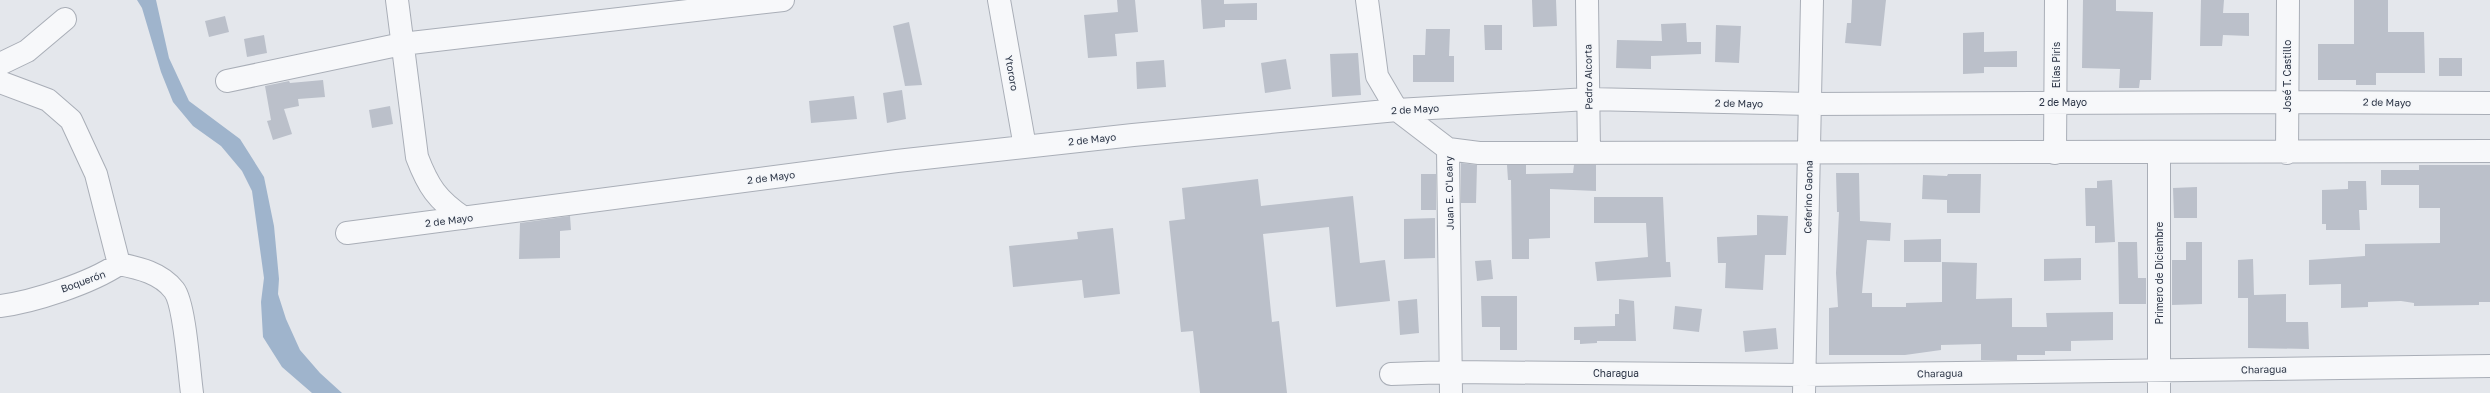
<svg xmlns="http://www.w3.org/2000/svg" width="2490" height="393" viewBox="0 0 2490 393" font-family="'Golos Text',sans-serif">
<style>
.water{fill:#9fb4cc}
.building{fill:#bbc0ca}
.lines{fill:none;stroke-linecap:round;stroke-linejoin:round}
.minor-casing{stroke:#a9aeb7;stroke-width:24}
.minor{stroke:#f7f8fa;stroke-width:22}
.labels{text-anchor:middle;stroke-width:3;stroke-linejoin:round;paint-order:stroke}
.street-label{font-size:10px;fill:#2b3445;stroke:#f4f6f9}
</style>
<rect width="100%" height="100%" fill="#e4e7ec"/>
<path class="water" d="M137,0h19l13,58 20,43 51,38 24,38 10,49 5,53 -1,15 8,25 14,31 20,23 22,20h-30l-30,-26 -19,-30 -2,-35 3,-24 -12,-87 -10,-20 -21,-25 -28,-20 -20,-24 -12,-30 -19,-64z"/>
<path class="building" d="M1117,0h18l3,32 -23,2 2,22 -29,2 -4,-43 34,-3z
M1201,0h23v4l33,-1v17h-32v7l-22,2z
M1532,0h24l1,26 -24,1z
M1852,0h34l-5,46 -36,-3 2,-20h4z
M2083,0h33v11l37,1 -2,68h-11l-1,8h-20l1,-19 -38,-1z
M2201,0h23l-1,13h26v23l-26,-1 -1,11h-22z
M2354,0h34v32h36l1,41h-49v12h-20v-5h-38v-36h36z
M225,16l4,16 -20,5 -4,-16z
M909,22l13,63 -17,1 -12,-60z
M1686,23l1,19h14v12l-50,2v13l-35,-1 1,-28 45,1 -1,-17z
M1484,25h18v25h-17z
M1716,25l25,1 -2,37 -24,-1z
M1426,29h24l-1,27h5v26h-41v-27h12z
M1984,32v20l33,-1v16h-33v6l-21,1v-41z
M264,35l3,18 -20,4 -3,-18z
M1358,53l3,42 -29,2 -2,-43z
M2439,58h23v18h-23z
M1286,59l5,30 -26,4 -4,-30z
M1164,60l2,27 -29,2 -1,-27z
M323,80l2,17 -27,2 1,7 -15,3 8,25 -19,6 -6,-19 4,-1 -6,-34 24,-5 1,2z
M902,90l4,29 -19,4 -4,-30z
M854,96l3,23 -46,4 -2,-22z
M390,106l3,18 -21,4 -3,-18z
M1461,163l16,2 -1,38h-15z
M1507,165h19v9l47,-1 1,-8h22v26l-46,-2v49l-21,1v20h-17l-1,-79h-3z
M2419,165h71v137h-11v3l-65,1v-3l-13,-2 -33,1v5l-27,1v-24l-32,1v-25l56,-4v-12l75,-1v-35h-21v-23h-38v-15h38z
M1836,173h23l1,48 31,2 -1,18 -23,-1 -5,53h10v14h34v-4l36,-1v-40l35,1 -1,36 36,-1v29h35l-1,-14 67,-1v28l-42,1v10h-26v4h-28v5h-36v-16l-40,1v5l-36,5h-76v-47l9,-1 -2,-34 3,-61h-2z
M1421,174h15v36h-15z
M1948,174h33l-1,39h-33v-13l-25,-1 1,-24 24,1z
M1258,179l3,27 92,-10 7,67 25,-3 5,41 -54,6 -7,-80 -66,7 9,88 7,-1 8,72h-87l-7,-62 -12,1 -12,-111 16,-2 -3,-31z
M2112,180l3,62 -20,1v-17h-9l-1,-38h12v-7z
M2348,181h18l1,29h-8l1,20h-34v-6h-4v-34l26,-1z
M2197,187v31h-23l-1,-30z
M1594,197h69l3,65h4l1,15 -74,4 -2,-19 53,-5 -2,-34h-52z
M1757,215l31,1 -2,39h-21l-2,35 -38,-2 1,-25h-8l-1,-26 40,-2z
M570,216l1,14 -11,1v27l-41,1 1,-36z
M1435,218v40l-31,1v-40z
M1113,228l7,66 -36,4 -2,-18 -69,7 -4,-41 69,-7 -1,-7z
M1941,239v23h-37v-22z
M2118,242h19l1,36h8v26h-27z
M2186,242h16v62l-30,1v-45h14z
M2081,258v22l-37,1v-22z
M2253,259l1,36 32,-1v28h22l1,27 -61,-1v-50h-10v-38z
M1491,260l2,19 -16,2 -2,-20z
M1481,296h36v54h-17v-23h-18z
M1417,299l2,34 -19,2 -2,-34z
M1619,299l15,2 2,40h-39v2l-17,1v-4h-6v-13l41,-1v-12h4z
M1675,306l27,3 -3,23 -26,-3z
M1776,328l2,21 -33,3 -2,-21z"/>
<g class="lines">
<g class="minor-casing">
<path id="minor" d="M397,0l20,157c11,29 20,43 47,61
M999,0l26,147
M1367,0l10,76 20,34 51,39
M1587,0l2,153
M0,64l27,-13 38,-32
M227,81l175,-37 381,-44
M0,82l48,18 23,20 25,54 23,90
M1448,149l31,4 1011,-2
M1448,149l3,244
M2055,153l1,-153
M2159,153v240
M2287,153l1,-153
M347,233l550,-72 236,-26 264,-25 191,-11 222,5 477,-2 203,1
M0,306c33,-4 91,-23 119,-42 20,4 42,9 55,26 11,14 15,82 18,103
M1391,374l60,-2 353,3 686,-9
M1804,393l8,-393"/>
</g>
<use href="#minor" class="minor"/>
</g>
<g class="labels">
<g class="street-label">
<text transform="translate(2056 65) rotate(-90)" y="4">Elías Piris</text>
<text transform="translate(1012 73) rotate(80)" y="4">Ytororo</text>
<text transform="translate(2287 76) rotate(-90)" y="4">José T. Castillo</text>
<text transform="translate(1588 77) rotate(-91)" y="4">Pedro Alcorta</text>
<text x="2063" y="106">2 de Mayo</text>
<text transform="translate(2387 102) rotate(1)" y="4">2 de Mayo</text>
<text transform="translate(1739 103) rotate(1)" y="4">2 de Mayo</text>
<text transform="translate(1415 109) rotate(-3)" y="4">2 de Mayo</text>
<text transform="translate(1092 139) rotate(-6)" y="4">2 de Mayo</text>
<text transform="translate(771 177) rotate(-7)" y="4">2 de Mayo</text>
<text transform="translate(1449 193) rotate(-91)" y="4">Juan E. O'Leary</text>
<text transform="translate(1808 197) rotate(-89)" y="4">Ceferino Gaona</text>
<text transform="translate(449 220) rotate(-7)" y="4">2 de Mayo</text>
<text transform="translate(2159 273) rotate(-90)" y="4">Primero de Diciembre</text>
<text transform="translate(83 281) rotate(-20)" y="4">Boquerón</text>
<text transform="translate(2264 369) rotate(-1)" y="4">Charagua</text>
<text x="1616" y="377">Charagua</text>
<text transform="translate(1940 373) rotate(-1)" y="4">Charagua</text>
</g>
</g>
</svg>
